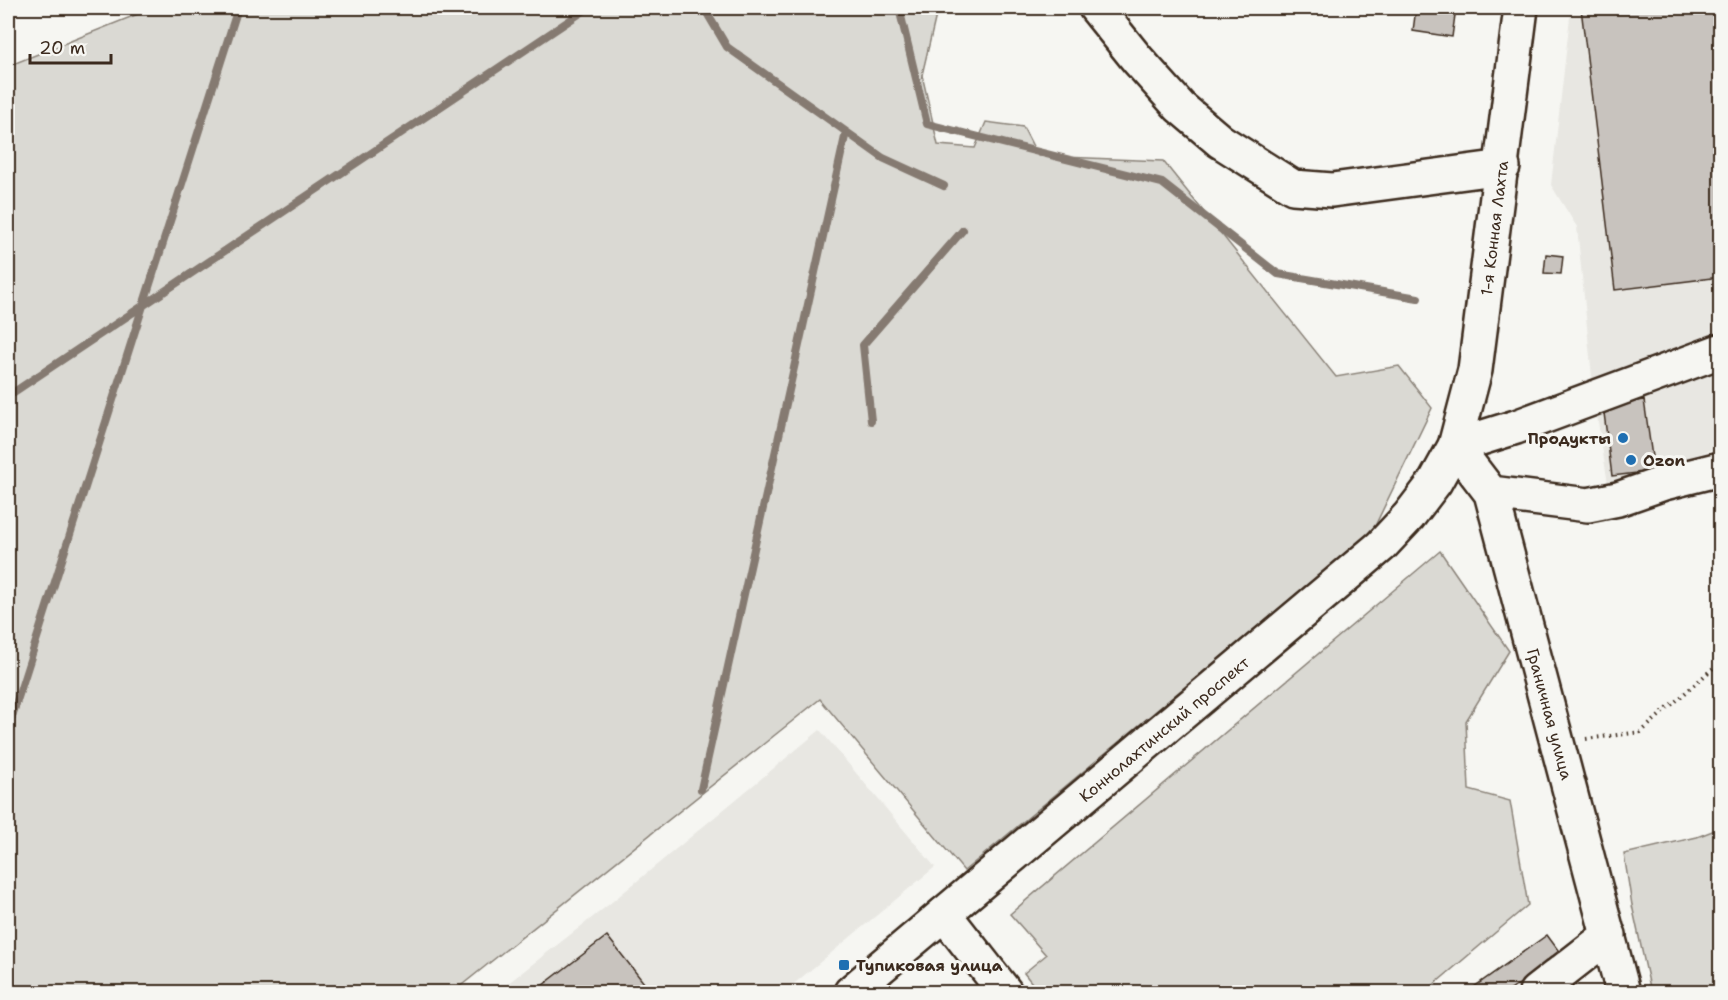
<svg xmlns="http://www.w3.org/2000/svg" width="1728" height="1000" viewBox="0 0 1728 1000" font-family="'Shantell Sans',sans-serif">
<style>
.built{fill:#e8e7e2}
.green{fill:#dad9d3;stroke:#8a8278;stroke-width:1.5}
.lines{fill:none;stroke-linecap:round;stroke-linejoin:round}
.stream{stroke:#857a71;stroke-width:8}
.building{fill:#c8c3be;stroke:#3b2a1e;stroke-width:1.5}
.minor-casing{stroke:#3b2a1e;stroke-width:38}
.major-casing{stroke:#3b2a1e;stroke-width:38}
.path{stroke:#3b2a1e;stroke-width:4;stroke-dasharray:1.5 4.5;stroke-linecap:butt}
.minor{stroke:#f6f6f2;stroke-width:33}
.major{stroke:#f6f6f2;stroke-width:33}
.poi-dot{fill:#1f6fb2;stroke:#f6f6f2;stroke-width:2}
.labels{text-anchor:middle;stroke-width:6;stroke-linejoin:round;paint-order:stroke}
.street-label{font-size:16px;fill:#3b2a1e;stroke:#f6f6f2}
.poi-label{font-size:16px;font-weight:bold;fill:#3b2a1e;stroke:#f6f6f2;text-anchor:start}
</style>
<rect width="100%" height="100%" fill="#f6f6f2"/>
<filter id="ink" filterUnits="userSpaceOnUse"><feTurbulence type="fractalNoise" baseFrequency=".0167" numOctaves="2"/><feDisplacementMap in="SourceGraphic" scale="12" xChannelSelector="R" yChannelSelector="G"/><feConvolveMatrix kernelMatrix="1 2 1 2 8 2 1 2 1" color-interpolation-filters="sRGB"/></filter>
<g filter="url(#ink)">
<path class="built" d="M1571,8h149v439l-112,37 -14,-87 -17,-170 -26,-42z
M820,730l115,137 -151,125h-287l110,-86z"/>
<path class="green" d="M153,8h780l4,3 -15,64 16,70 37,3 11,-26 37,5 15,29 125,5 173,216 63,-11 33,42 -59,122 -409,341 -144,-172 -367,293h-445v-926z
M1440,551l69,100 -43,70 3,69 41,11 18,104 -103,87h-386l-15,-19 22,-18 -36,-41z
M1720,828v164h-69l-19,-87 -8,-51 73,-17z"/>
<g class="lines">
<path class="stream" d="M704,8l23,39 156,111 61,28
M899,8l28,116 235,59 116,91 140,24
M8,396l580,-388
M871,421l-8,-76 100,-115
M8,729l230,-721
M701,789l145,-657"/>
</g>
<path class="building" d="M1416,8h40l-4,29 -39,-6z
M1581,8h139v269l-105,13z
M1546,254l17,2 -2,18 -17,-1z
M1644,400l10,71 -42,5 -9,-71z
M1720,525v29l-7,-8v-12z
M1547,935l14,19 -53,38h-41z
M607,936l41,52 -6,4h-108z"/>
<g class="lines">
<g class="minor-casing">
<path id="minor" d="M1096,8l41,51 43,48 40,34 73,46 39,3 171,-23
M1491,493l97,12 30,-6 46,-16 56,-14
M944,914l61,78
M1536,992l73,-57
M1623,992l-132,-499 -36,-47 61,-19 204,-76"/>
</g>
<g class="major-casing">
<path id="major" d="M851,992l530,-446 28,-30 26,-34 20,-36 20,-76 46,-362"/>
</g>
<path class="path" d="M1586,739l55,-7 79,-70"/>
<use href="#minor" class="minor"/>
<use href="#major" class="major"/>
</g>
</g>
<g class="poi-dot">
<circle cx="1623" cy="438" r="6"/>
<circle cx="1631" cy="460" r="6"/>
<rect x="838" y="959" width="12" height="12" rx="3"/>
</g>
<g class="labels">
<g class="street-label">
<text transform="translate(1494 228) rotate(-83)" y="6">1-я Конная Лахта</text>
<text transform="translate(1550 714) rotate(75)" y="6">Граничная улица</text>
<text transform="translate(1164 729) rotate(-40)" y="6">Коннолахтинский проспект</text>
</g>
<g class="poi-label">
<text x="1611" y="444" text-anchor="end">Продукты</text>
<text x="1643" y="466">Ozon</text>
<text x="856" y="971">Тупиковая улица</text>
</g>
</g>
<rect width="1728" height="1000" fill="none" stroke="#f6f6f2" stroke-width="30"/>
<rect x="15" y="15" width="1698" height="970" fill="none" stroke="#3b2a1e" stroke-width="2" filter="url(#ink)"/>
<path d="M30 54v9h81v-9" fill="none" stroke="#3b2a1e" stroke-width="3"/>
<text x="39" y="54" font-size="18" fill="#3b2a1e" stroke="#f6f6f2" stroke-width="4.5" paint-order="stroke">20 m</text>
</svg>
